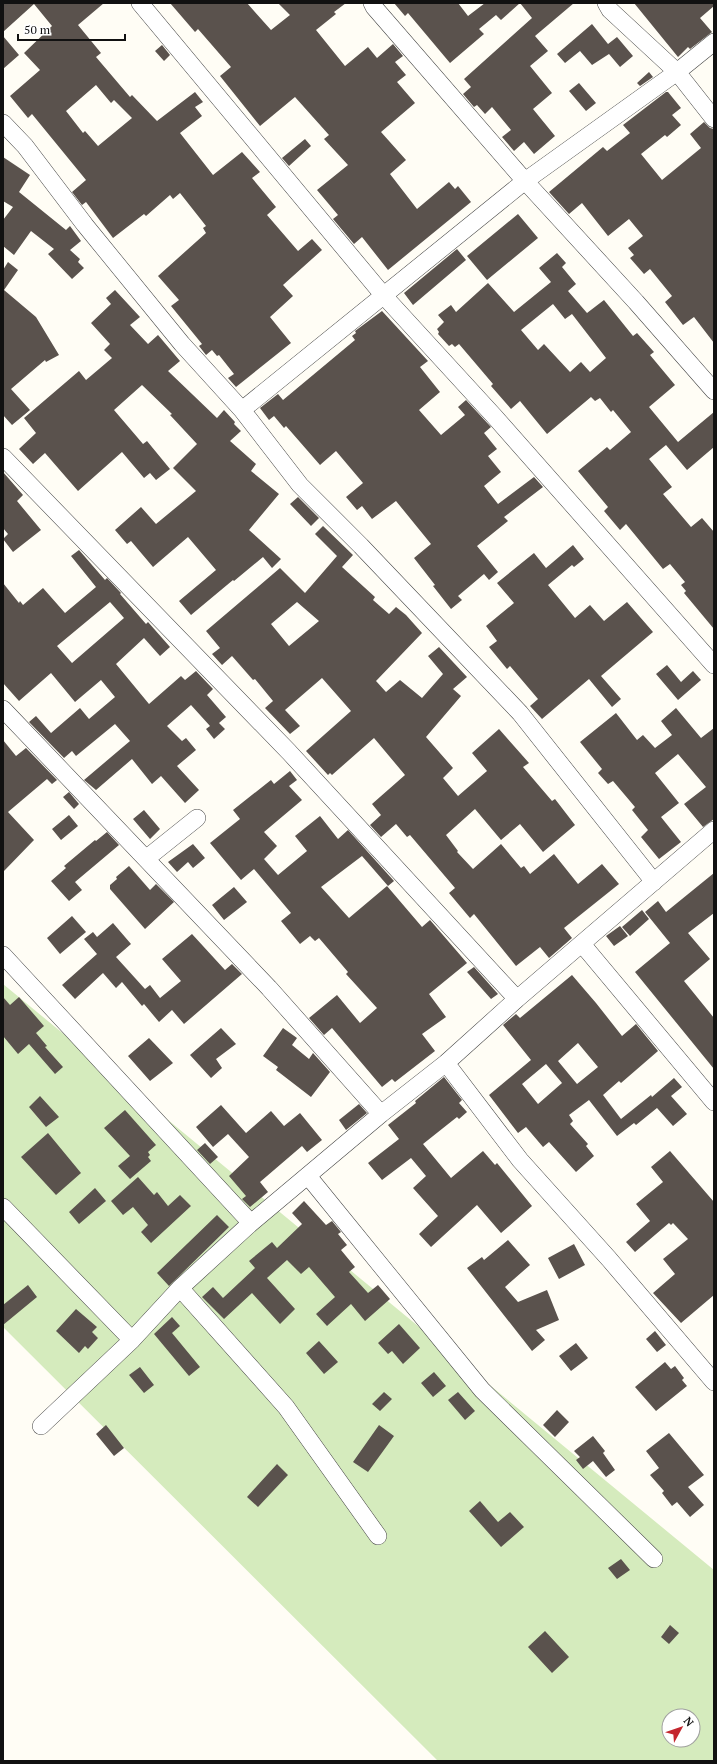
<svg xmlns="http://www.w3.org/2000/svg" width="717" height="1764" viewBox="0 0 717 1764" font-family="'PT Serif',serif">
<style>
.green{fill:#d5ebbd;fill-rule:evenodd}
.building{fill:#5a524d;fill-rule:evenodd}
.lines{fill:none;stroke-linecap:round;stroke-linejoin:round}
.street-casing{stroke:#444;stroke-width:18}
.street{stroke:#fff;stroke-width:17}
</style>
<rect width="100%" height="100%" fill="#fffdf5"/>
<path class="green" d="M3,984l711,586v191h-276l-435,-434zM669,1716h24v24h-24z"/>
<path class="building" d="M3,3h101l-26,22 23,28 -5,4 34,40 2,-2 25,26 38,-29 8,10 -8,5 7,9 -22,17 33,42 29,-23 18,20 -8,6 24,29 -9,8 31,36 14,-12 10,11 -39,35 10,11 -23,21 21,26 -55,44 -8,-9 6,-4 -15,-19 -2,1 -5,-6 -6,5 -7,-9 3,-2 -31,-38 8,-6 -21,-24 48,-43 -3,-5 3,-2 -26,-33 -7,6 -3,-4 -24,21 -2,-2 -31,24 -27,-36 -4,3 -10,-13 14,-12 -54,-66 -4,4 -18,-22 30,-26 -16,-17 28,-27 -18,-22 -31,28zM96,85l15,18 3,-3 18,18 -34,28 -13,-15 -2,2 -17,-22z
M170,3h77l24,27 19,-15 -12,-12h68l-12,9 2,2 -20,16 29,36 23,-19 9,11 16,-14 10,12 -8,6 11,13 -9,7 18,21 -34,29 25,28 -16,14 27,35 32,-27 6,7 3,-3 13,16 -83,68 -26,-33 -8,7 -21,-25 5,-4 -21,-25 31,-25 -24,-26 5,-4 -34,-38 -35,29 -40,-50 11,-9 -33,-38 -3,3z
M394,3h64l10,13 17,-13h89l-39,33 13,15 -18,15 22,27 -19,16 22,27 -21,18 -10,-12 -10,9 -12,-14 9,-7 -19,-23 -7,7 -8,-9 -3,2 -11,-13 8,-7 -7,-8 68,-61 -12,-15 -19,17 -5,-5 -17,14 5,5 -34,29 -42,-50 -3,3z
M634,3h80v3l-14,12 12,14 -22,17 -2,-2 -10,10z
M592,24l16,20 9,-7 16,19 -13,11 -11,-13 -17,11 -12,-14 -15,12 -8,-9z
M3,36l16,19 -16,14z
M162,45l8,10 -6,6 -9,-10z
M649,72l4,5 -13,9 -3,-3z
M579,83l17,20 -10,8 -17,-20z
M666,92h2l13,16 -9,7 9,10 -14,12 -2,-2 -24,19 21,26 39,-32 -11,-14 14,-12 6,6 4,1v214l-20,-26 -11,8 -18,-23 7,-6 -22,-27 -6,5 -14,-16 4,-3 -6,-7 15,-12 -14,-17 -21,17 -26,-33 -13,11 -20,-22 54,-45 4,4 23,-18 -7,-8z
M305,139l6,7 -22,20 -7,-8z
M3,157l27,18 -11,17 47,38 4,-4 11,15 -11,9 10,9 -2,3 6,6 -12,11 -24,-25 6,-5 -23,-18 -17,24 -11,-9v-26l10,-13 -10,-6z
M518,214l20,24 -51,42 -20,-24z
M457,249l9,11 -53,45 -9,-12z
M557,253l9,10 -4,4 14,17 -8,7 19,22 17,-13 29,36 4,-3 17,19 -4,3 25,30 -26,22 29,35 36,-30v35l-27,23 -21,-25 -17,14 23,28 -9,7 28,33 11,-9 12,14v97l-30,-36 2,-2 -5,-6 4,-3 -15,-18 -7,5 -37,-45 -6,6 -16,-19 4,-4 -30,-36 29,-24 3,3 21,-18 -18,-22 -2,2 -11,-14 -5,3 -4,-4 -44,37 -27,-33 -9,8 -20,-23 2,-2 -34,-40 -4,3 -3,-3 -3,2 -11,-12 1,-2 -2,-3 7,-7 -6,-7 13,-10 5,7 32,-29 26,29 37,-30 -12,-14zM553,304l12,15 7,-5 34,44 -16,14 -9,-10 -11,10 -26,-28 -6,6 -17,-20z
M8,262l10,8 -14,20 32,27 23,38 -13,7 -1,-2 -34,29 19,21 -18,15 -9,-10v-145z
M115,290l25,27 -10,8 18,19 10,-9 22,26 -12,10 49,47 7,-8 11,12 -1,2 7,7 -11,10 26,23 -5,7 28,23 -30,36 32,29 -9,9 -9,-11 -29,24 -1,-1 -42,35 -12,-14 37,-31 -28,-33 -35,30 -22,-26 -4,3 -12,-14 26,-23 15,17 40,-33 -23,-23 24,-24 -27,-29 2,-1 -30,-29 -28,25 29,34 4,-3 23,28 -14,11 -6,-7 -6,5 -22,-26 -44,39 -33,-38 -12,11 -14,-15 17,-16 -12,-15 55,-47 7,9 26,-22 -8,-8 6,-6 -19,-21 20,-19 -5,-6z
M382,311l46,50 -8,6 20,25 -21,18 22,25 24,-20 -7,-8 8,-7 25,27 -7,6 13,16 -9,7 13,16 -17,14 14,18 36,-27 9,10 -39,30 4,4 -31,25 21,26 -9,8 -5,-6 -26,22 4,4 -11,9 -18,-23 2,-1 -21,-27 17,-14 -35,-43 -24,18 -10,-13 -5,4 -11,-13 17,-14 -27,-32 -16,14 -34,-39 -2,2 -10,-12 -5,4 -9,-12 18,-14 5,6 72,-60 -3,-4 4,-3 -1,-2z
M3,472l20,23 -6,6 24,29 -28,22 -10,-13 5,-5 -5,-6z
M298,497l21,21 -8,8 -21,-22z
M323,526l30,29 -11,12 33,30 -2,3 16,14 7,-7 10,8 16,18 -46,48 10,11 14,-12 22,18 21,-24 -15,-18 11,-9 28,30 -14,12 8,7 -35,41 27,31 -10,10 15,18 29,-25 -15,-18 27,-24 30,34 -6,4 29,34 3,-2 20,26 -32,27 -23,-28 -19,16 -26,-31 -29,26 12,16 -1,1 16,17 28,-25 20,24 3,-2 6,8 24,-20 24,30 24,-20 17,20 -55,44 8,10 -23,20 -9,-11 -24,19 -42,-52 -4,4 -21,-25 6,-5 -45,-53 -3,2 -11,-13 -15,13 -11,-12 11,-10 -9,-11 33,-29 -31,-37 -42,37 -2,-2 -2,2 -22,-24 45,-40 -29,-33 -37,32 15,16 -10,8 -25,-26 8,-7 -18,-22 -2,1 -21,-24 -10,9 -10,-11 8,-6 -14,-17 74,-63 25,25 32,-37 -22,-22zM297,602l22,19 -30,25 -18,-22z
M573,545l11,14 -10,8 -2,-2 -24,20 27,33 15,-13 14,16 23,-19 26,30 -52,44 20,23 -9,8 -23,-28 -47,40 -12,-13 8,-7 -28,-33 -3,3 -18,-22 8,-6 -11,-15 28,-23 -17,-20 37,-30 12,15z
M79,550l26,30 2,-2 14,15 -1,1 26,30 2,-2 22,25 -10,9 -16,-18 -28,26 33,40 32,-28 4,4 11,-9 17,18 -6,6 19,22 -7,6 6,6 -11,10 -8,-10 4,-3 -19,-21 -24,21 15,15 4,-3 10,12 -19,16 22,24 -14,13 -24,-27 -9,8 -20,-25 -36,31 -12,-10 46,-39 -15,-17 -39,32 -4,-5 -8,7 -35,-36 7,-6 15,17 29,-25 9,11 26,-22 -14,-17 -26,22 -24,-29 -32,28 -16,-18v-100l16,20 1,-2 3,4 20,-17 22,25 31,-26 -25,-31zM110,602l14,16 -52,45 -15,-17z
M667,665l14,17 12,-11 8,9 -23,20 -22,-26z
M676,708l25,30 13,-10v91l-11,8 -19,-23 22,-17 -28,-33 -23,19 24,30 -18,14 20,25 -22,17 -18,-22 7,-7 -16,-20 3,-3 -22,-26 -5,3 -10,-11 4,-4 -22,-27 36,-29 21,27 6,-5 12,13 17,-13 -11,-14z
M3,740l13,16 10,-8 31,32 -5,4 -5,-5 -39,33 26,28 -31,32z
M290,771l7,9 -8,6 13,14 -38,32 13,14 -13,13 14,16 29,-24 -12,-15 25,-20 18,23 10,-9 46,51 -6,5 -26,-30 -41,31 28,31 38,-32 35,41 8,-7 37,43 -38,31 17,23 -24,17 13,17 -40,31 -3,-3 -10,8 -50,-59 -8,7 -15,-17 28,-23 23,28 17,-15 -31,-34 2,-2 -29,-34 -4,3 -5,-5 -10,8 -19,-23 10,-8 -37,-44 -13,11 -31,-37 30,-24 -7,-9 38,-30 3,4z
M69,792l10,12 -5,5 -11,-12z
M144,810l16,19 -10,10 -17,-20z
M69,815l9,11 -17,14 -9,-11z
M107,832l12,13 -44,37 7,8 -13,11 -18,-20 15,-13 -2,-2 31,-26 1,1z
M193,844l12,14 -12,10 -5,-6 -11,10 -9,-10z
M129,866l21,24 6,-6 18,18 -29,27 -35,-40v-4l7,-6 -1,-2z
M714,873v40l-26,20 22,26 -26,22 30,37v51l-79,-97 35,-29 -25,-31 13,-11 8,11z
M234,887l13,15 -23,18 -12,-15z
M642,910l7,9 -19,17 -8,-9z
M72,916l14,16 -26,22 -13,-16z
M113,923l18,21 -15,13 29,32 5,-4 10,13 21,-17 -19,-22 30,-25 33,36 7,-6 10,10 -58,50 -12,-14 -13,12 -15,-18 -2,2 -20,-24 -6,6 -13,-15 -28,26 -13,-14 35,-31 -13,-15 9,-7 4,5z
M620,926l8,10 -14,10 -8,-10z
M474,967l24,27 -7,5 -24,-27z
M572,975l24,28 26,33 14,-12 22,27 -37,32 -2,-2 -16,14 18,24 30,-24 1,2 22,-19 8,9 -11,9 16,18 -14,12 -16,-18 -21,17 -2,-2 -17,13 -28,-36 -20,15 4,6 -3,3 18,20 -2,2 8,10 -18,16 -27,-30 -6,5 -17,-20 -8,6 -29,-38 42,-35 -28,-35 13,-11 4,4zM578,1043l20,24 -21,17 -19,-23zM546,1064l16,19 -24,21 -16,-20z
M3,997l7,8 9,-8 25,29 -8,7 11,13 -2,1 18,20 -8,7 -26,-30 -11,10 -15,-18z
M221,1028l15,16 -20,15 6,9 -11,10 -21,-23z
M283,1028l14,10 -5,7 17,14 4,-6 17,19 -19,25 -35,-27 2,-3 -15,-11z
M149,1038l24,25 -23,18 -22,-25z
M444,1077l18,23 -3,3 8,9 -8,7 -2,-2 -34,27 28,34 32,-27 12,14 2,-2 35,43 -31,27 -24,-28 -46,42 -12,-13 19,-18 -25,-28 13,-12 -15,-18 -29,22 -14,-17 31,-24 -11,-14 28,-22 -1,-2z
M40,1096l19,21 -13,10 -17,-20z
M359,1104l8,9 -21,17 -7,-10z
M221,1105l25,28 25,-22 13,15 16,-13 22,27 -15,12 -5,-6 -42,36 8,10 -18,15 -8,-8 4,-3 -17,-20 20,-19 -21,-23 -15,13 -17,-20z
M125,1110l31,35 -8,7 2,3 -2,2 3,4 -21,18 -12,-13 12,-10 -26,-28z
M48,1133l33,40 -25,22 -35,-38z
M205,1143l13,14 -8,7 -13,-14z
M670,1151l44,51v93l-33,28 -28,-30 22,-19 -12,-15 25,-20 -15,-16 -2,2 -2,-2 -34,29 -9,-10 24,-21 -14,-17 27,-22 -12,-15z
M138,1177l16,18 3,-3 11,14 12,-11 11,11 -40,37 -10,-11 7,-7 -15,-18 -10,8 -12,-14z
M95,1188l11,13 -27,23 -10,-12z
M304,1201l22,24 6,-4 9,11 -3,2 9,11 -6,5 14,17 -6,5 19,21 10,-8 12,14 -25,22 -14,-17 -24,22 -11,-12 19,-17 -26,-30 -8,7 -14,-14 -20,18 28,31 -15,15 -28,-31 -28,26 -22,-22 11,-10 10,11 32,-30 -6,-7 23,-19 5,6 25,-24 -10,-11z
M217,1215l12,12 -60,59 -12,-13z
M508,1240l22,25 -25,22 13,15 29,-12 12,30 -23,10 9,10 -13,11 -65,-83 15,-11 2,3z
M574,1244l11,21 -26,14 -11,-21z
M28,1285l9,12 -34,28v-20z
M76,1309l21,18 -5,5 6,6 -10,11 -3,-3 -6,7 -23,-22z
M172,1317l8,9 -8,7 28,34 -11,9 -35,-42z
M399,1324l21,24 -17,16 -11,-13 -4,3 -10,-11z
M655,1331l11,14 -9,7 -11,-13z
M319,1341l19,21 -14,12 -18,-21z
M576,1343l12,15 -17,13 -12,-15z
M665,1362l6,7 4,-3 9,12 -2,2 5,6 -31,25 -21,-24z
M140,1367l14,18 -10,8 -15,-18z
M434,1372l12,14 -13,11 -12,-14z
M384,1392l8,7 -12,12 -8,-7z
M458,1392l17,19 -10,9 -17,-20z
M557,1410l12,12 -14,15 -12,-12z
M106,1425l18,23 -10,8 -18,-22z
M379,1425l15,11 -26,36 -15,-10z
M669,1433l35,42 -16,12 16,18 -14,12 -13,-15 -5,4 -10,-13 2,-2 -14,-16 9,-7 -13,-17z
M593,1436l12,15 -2,2 12,17 -9,7 -13,-16 -10,8 -7,-9 4,-3 -6,-6z
M277,1464l11,11 -30,32 -11,-10z
M480,1501l18,21 12,-10 14,15 -23,20 -32,-36z
M621,1559l9,11 -13,9 -9,-11z
M670,1625l9,8 -10,11 -8,-7z
M545,1631l24,26 -17,16 -24,-26z"/>
<g class="lines">
<g class="street-casing">
<path id="street" d="M140,3l244,293 110,120 220,249
M372,3l2,4 151,174 111,121 78,89
M606,3l4,7 67,62 37,47
M3,123l22,23 60,79 97,119 60,66 58,75 61,61 159,167 134,169
M242,410l283,-229 152,-109 37,-30
M3,457l286,295 228,247
M3,709l266,279 112,126
M147,858l50,-40
M582,944l132,158
M3,955l248,268
M446,1063l74,97 89,99 105,123
M308,1176l174,214 172,169
M3,1207l129,133
M180,1288l106,119 92,129
M41,1426l91,-86 48,-52 71,-65 130,-109 65,-51 71,-64 197,-169"/>
</g>
<use href="#street" class="street"/>
</g>
<rect width="717" height="1764" fill="none" stroke="#111111" stroke-width="8"/>
<g transform="translate(681 1728) rotate(50)"><circle r="19" fill="#ffffff" stroke="#a0a0a0"/>
<path d="M0-3L7 15L0 10L-7 15Z" fill="#c4262e"/>
<text y="-6" font-size="11" font-weight="bold" text-anchor="middle" fill="#111111">N</text>
</g>
<path d="M18 34v6h107v-6" fill="none" stroke="#111111" stroke-width="2"/>
<text x="24" y="34" font-size="12" fill="#111111" stroke="#ffffff" stroke-width="3" paint-order="stroke">50 m</text>
</svg>
